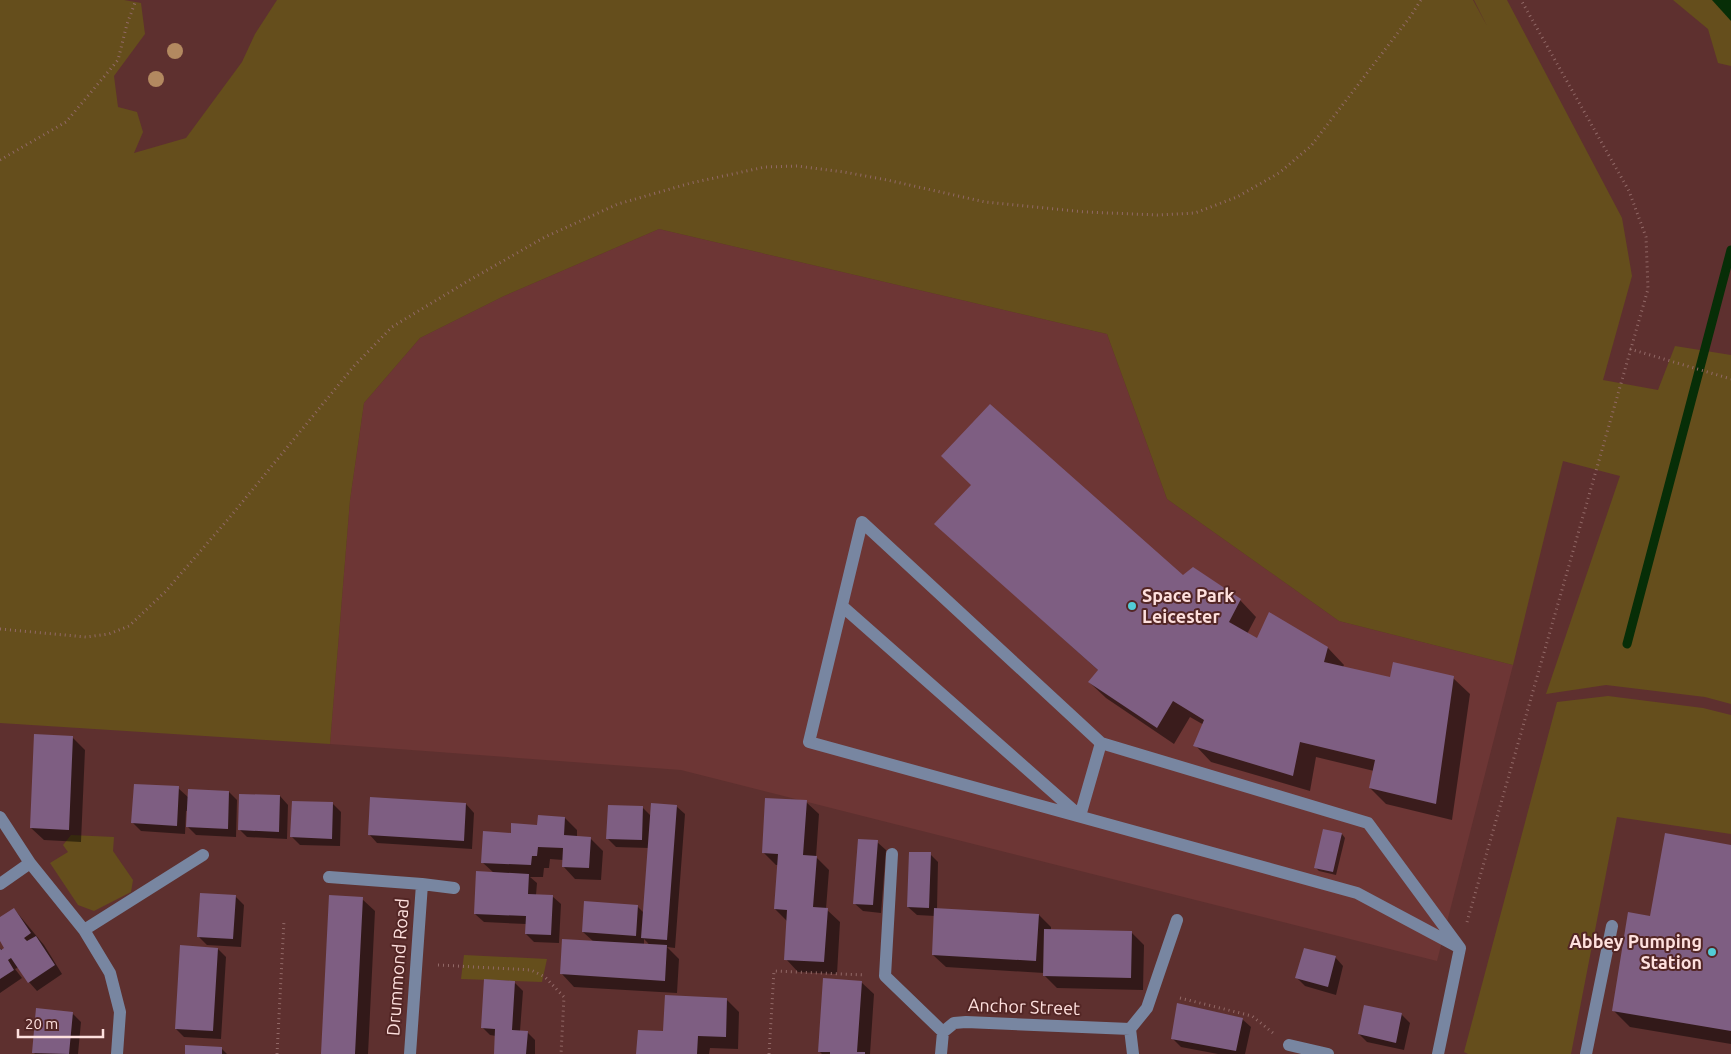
<svg xmlns="http://www.w3.org/2000/svg" width="1731" height="1054" viewBox="0 0 1731 1054" font-family="Ubuntu,sans-serif">
<style>
.built{fill:#6d3635}
.green{fill:#654e1c}
.water{fill:#072e07}
.shadow{fill:#0007;fill-rule:evenodd}
.lines{fill:none;stroke-linecap:round;stroke-linejoin:round}
.stream{stroke:#072e07;stroke-width:9}
.building{fill:#7e5e82}
.path{stroke:#926967;stroke-width:3;stroke-dasharray:1 4;stroke-linecap:butt}
.minor{stroke:#7886a1;stroke-width:12}
.tree{fill:#b38960}
.poi-dot{fill:#52ccd6;stroke:#532625;stroke-width:2}
.labels{text-anchor:middle;stroke-width:4;stroke-linejoin:round;paint-order:stroke}
.poi-label{font-size:18px;font-weight:bold;fill:#fee0de;stroke:#532625;text-anchor:start}
.street-label{font-size:18px;fill:#fee0de;stroke:#532625}
</style>
<rect width="100%" height="100%" fill="#5e302f"/>
<path class="built" d="M659,229l448,105 60,165 172,122 174,44 -76,296 -756,-191 -351,-26 20,-244 14,-97 56,-65 84,-42z"/>
<path class="green" d="M0,0h124l17,3 4,31 -31,42 4,31 19,5 6,20 -9,21 52,-15 56,-76 13,-28 22,-34h1196l14,26 -13,-26h33l115,218 10,58 -29,104 55,10 17,-44 56,9v349l-26,-7 -99,-12 -60,9 74,-218 -57,-15 -50,204 -174,-44 -172,-122 -60,-165 -448,-105 -155,67 -84,42 -56,65 -14,97 -20,244 -330,-21z
M1673,0h58v66l-13,-3 -10,-34z
M1608,696l95,12 28,7v119l-114,-17 -46,237h-103l-4,-2 93,-350z
M71,835l43,2 -1,14 20,29 -2,12 -37,19 -16,-6 -28,-42 18,-11 -5,-7z
M464,955l83,4 -5,23 -81,-3z"/>
<path class="water" d="M1712,0h19v21z"/>
<path class="shadow" d="M936,524l247,53 57,23 16,17 -9,17 11,6 70,8 16,17 -1,2 48,11h62l17,16 -18,126 -66,-16 -16,-16 4,-17 -58,-14 -6,34 -99,-29 -16,-17 9,-20 -14,-8 -16,27 -68,-46 -17,-16 10,-11z
M72,737l13,13 -4,92 -37,-2 -13,-12z
M178,788l11,10 40,-6 8,8 -1,37 -40,-2 -8,-8v-16h-2l-1,23 -44,-3 -8,-8z
M240,795l40,1 8,9 -1,34 -40,-2 -8,-8z
M806,802l13,12 -3,43 13,13 -3,39 14,13 -3,52 -39,-2 -12,-13 2,-37 -13,-13 3,-44h-2l-13,-13z
M333,804l8,8 -1,34 -40,-1 -8,-8z
M466,804l8,9 -2,36 -95,-6 -8,-9z
M676,806l9,8 -10,134 -8,-1 12,12 -2,34 -103,-6 -12,-13 32,-32 -11,-10 54,-26 7,7 5,-65 -33,-1 -8,-8 35,-31 8,8zM644,939l3,3 3,4 -6,-1z
M565,818l12,12v7l13,1 13,13 -2,29 -26,-1 -12,-13v-6l-13,-1 -1,9h-5l-1,9h-13l7,6 -1,12 16,1 9,8 -2,39 -25,-1 -8,-8v-10l-42,-2 -9,-8 19,-41 -12,-11 30,-28z
M1342,834l3,4 -9,37 -17,-4 -4,-4z
M877,842l9,8 -5,63 -18,-2 -9,-8z
M1731,846v198l-101,-17 -17,-17 38,-93z
M930,854l8,8 -1,47 102,6 12,12v3l81,3 12,12 -1,45 -86,-2 -13,-13v-2l-98,-6 -13,-12 2,-39 -18,-1 -9,-8z
M235,896l9,9 -3,42 -34,-2 -9,-9z
M362,899l13,12 -7,143h-46z
M14,909l30,36 18,29 -25,17 -8,-9 -10,-15 -4,2 7,9 -22,15v-45l3,2 3,-2 -6,-10v-19z
M218,949l8,8 -5,82 -37,-2 -8,-8z
M1335,957l8,9 -7,29 -31,-9 -8,-8z
M861,982l13,12 -4,60h-48l-3,-3z
M515,983l8,8 -3,40 7,1 8,8v14h-40l1,-18 -6,-1 -8,-8z
M726,999l13,13 -1,37 -28,-1 -1,6h-71l27,-22z
M73,1014l8,8 -3,32h-43l-2,-2z
M1401,1014l9,9 -6,27 -37,-8 -8,-8z
M1242,1019l9,8 -6,27h-27l-37,-7 -8,-8z
M222,1049l5,5h-41z"/>
<g class="lines">
<path class="stream" d="M1627,644l104,-394"/>
</g>
<path class="building" d="M990,404l193,171 10,-8 48,32 -12,23 28,16 12,-26 59,35 -4,15 66,15 3,-15 61,14 -18,128 -67,-16 6,-28 -75,-18 -7,34 -100,-30 11,-26 -31,-19 -16,27 -69,-46 10,-12 -164,-146 37,-39 -30,-29z
M34,734l39,2 -4,94 -39,-2z
M134,784l45,2 -2,40 -46,-3z
M188,789l41,2 -1,38 -42,-2z
M239,794l41,1 -1,37 -41,-2z
M370,797l96,6 -2,38 -96,-6z
M765,798l42,2 -4,55 14,1 -4,51 15,1 -4,54 -40,-2 3,-50 -13,-1 4,-55 -16,-1z
M292,801l41,1 -1,37 -42,-2z
M651,803l26,2 -10,135 -26,-2z
M608,805l35,1 -1,34 -36,-1z
M538,815l27,2 -1,18 27,2 -2,31 -27,-1 1,-19 -25,-1 -1,9h-5l-1,9 -50,-2 2,-32 28,2v-10l26,2z
M1323,829l19,4 -9,39 -19,-4z
M1665,833l66,12v186l-119,-20 16,-99 22,4z
M858,839l20,1 -5,65 -20,-1z
M909,852h22l-2,56 -22,-1z
M476,871l53,3 -1,20 25,1 -2,40 -26,-1 1,-18 -52,-2z
M200,893l36,2 -3,44 -36,-2z
M329,895l34,2 -8,157h-34z
M584,901l54,4 -2,31 -54,-4z
M14,908l17,25 -7,5 3,3 9,-5 19,29 -27,18 -17,-25 -3,2 6,10 -14,9v-31l1,2 3,-2 -4,-7v-24z
M934,908l105,6 -3,47 -104,-6z
M1044,929l88,2 -1,47 -88,-2z
M562,939l105,6 -2,36 -105,-7z
M180,945l38,3 -5,83 -38,-2z
M1304,948l32,8 -8,31 -33,-9z
M823,978l39,3 -5,71h8v2h-35v-2h-12z
M484,979l31,2 -3,49 16,1 -2,23h-32l1,-25 -14,-1z
M665,995l62,3 -1,39 -28,-1 -1,18h-61l2,-24 25,1z
M1177,1003l66,15 -7,33 -65,-12z
M1364,1005l38,8 -6,30 -38,-9z
M36,1008l37,4 -4,42 -37,-1z
M185,1045l37,2v7h-37z"/>
<g class="lines">
<path class="path" d="M0,160l66,-38 52,-62 9,-36 9,-24
M1630,349l101,30
M0,629l86,8 23,-3 20,-8 36,-34 65,-75 124,-151 38,-39 76,-46 77,-44 73,-33 73,-21 74,-16 32,-1 47,6 43,8 98,22 100,10 72,3 38,-2 42,-16 42,-24 32,-27 99,-129 11,-17
M1467,922l181,-633 -2,-52 -17,-46 -108,-191
M438,965l93,5 14,7 19,20 -3,57
M1180,998l72,18 21,17
M277,1054l7,-133
M769,1054l5,-83 91,4"/>
<path class="minor" d="M862,522l239,221 267,80 92,125 -103,-55 -548,-151z
M842,606l238,210 21,-73
M0,817l30,46 54,67 26,43 10,39 -3,42
M892,854l-7,122 58,56
M329,877l93,7 -12,170
M0,884l30,-21
M422,884l32,4
M84,930l119,-75
M1130,1029l17,-21 30,-88
M1289,1045l39,9
M941,1054l2,-22 11,-9 12,-1 164,7 3,25
M1438,1054l22,-106
M1586,1054l26,-128"/>
</g>
<g class="tree">
<circle cx="175" cy="51" r="8"/>
<circle cx="156" cy="79" r="8"/>
</g>
<g class="poi-dot">
<circle cx="1132" cy="606" r="5"/>
<circle cx="1712" cy="952" r="5"/>
</g>
<g class="labels">
<g class="poi-label">
<text x="1142" y="602">Space Park<tspan x="1142" dy="21">Leicester</tspan></text>
<text x="1702" y="948" text-anchor="end">Abbey Pumping<tspan x="1702" dy="21">Station</tspan></text>
</g>
<g class="street-label">
<text transform="translate(398 967) rotate(-86)" y="6">Drummond Road</text>
<text transform="translate(1024 1007) rotate(2)" y="6">Anchor Street</text>
</g>
</g>
<path d="M18 1029v8h85v-8" fill="none" stroke="#fee0de" stroke-width="2.5"/>
<text x="25" y="1029" font-size="15" fill="#fee0de" stroke="#532625" stroke-width="4" paint-order="stroke">20 m</text>
</svg>
